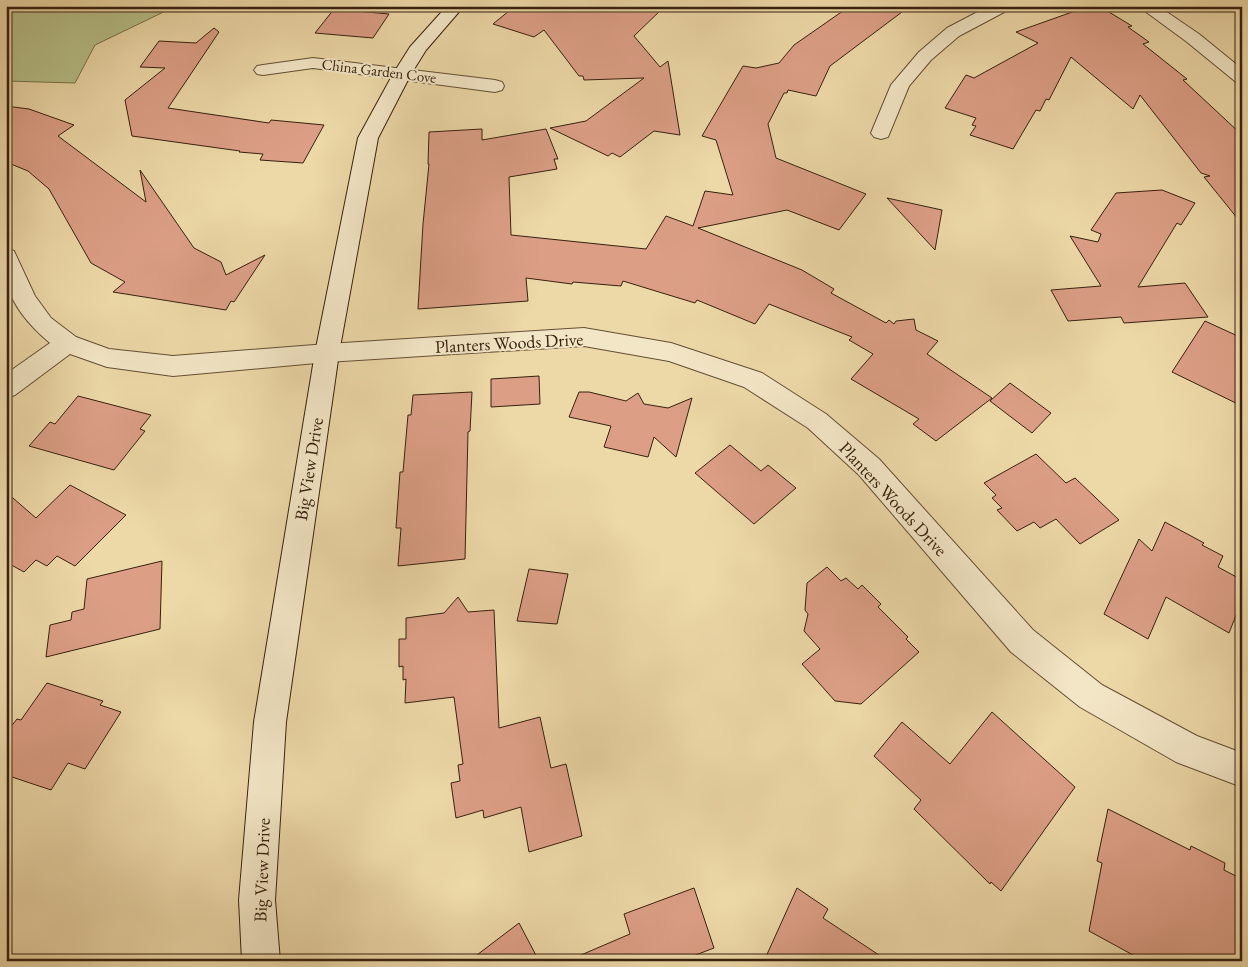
<svg xmlns="http://www.w3.org/2000/svg" width="1248" height="967" viewBox="0 0 1248 967" font-family="'EB Garamond',serif">
<style>
.green{fill:#b7bf89;stroke:#77704b}
.building{fill:#dc9f86;stroke:#37210d}
.lines{fill:none;stroke-linecap:round;stroke-linejoin:round}
.street-casing{stroke:#644f34;stroke-width:2}
.secondary-casing{stroke:#37210d;stroke-width:2}
.street{fill:#f3e6c6;fill-rule:evenodd}
.secondary{fill:#f3e6c6;fill-rule:evenodd}
.labels{text-anchor:middle;stroke-width:4;stroke-linejoin:round;paint-order:stroke}
.far-street-label{font-size:15px;fill:#37210d;stroke:#f3e6c6}
.street-label{font-size:18px;fill:#37210d;stroke:#f3e6c6}
</style>
<rect width="100%" height="100%" fill="#edd8a8"/>
<filter id="stains"><feTurbulence type="fractalNoise" baseFrequency=".004" numOctaves="4"/><feColorMatrix values="0 0 0 0 .2 0 0 0 0 .09 0 0 0 0 .02 0 0 0 .5 -.17"/></filter>
<radialGradient id="worn" r=".72"><stop offset=".6" stop-color="#630" stop-opacity="0"/><stop offset="1" stop-color="#630" stop-opacity=".3"/></radialGradient>
<path class="green" d="M6,6h170l-81,39 -20,38 -69,-2z"/>
<path class="building" d="M515,6h150l-31,30 26,31 8,-6 12,74 -26,-4 -34,26 -8,-4 -4,3 -58,-28 36,-7 58,-43 -60,2 -1,-4h-4l-35,-46 -10,7 -41,-13z
M850,6h60l-80,60 -14,30 -28,-6 -1,3h-3l-16,31 8,34 90,36 -27,36 -52,-20 -89,18 104,42 32,19 -3,4 55,30 3,-3 5,4 2,-3 18,-2 2,11 22,11 -11,13 65,44 -56,43 -23,-17 6,-5 -68,-40 22,-25 -24,-14 3,-3 -83,-33 -14,20 -58,-24 -2,3 -72,-22 -2,5 -48,-4 -1,2 -46,-6 2,23 -110,8 5,-85 6,-60h-1l1,-32 53,-3v11l64,-11 12,30h-4l3,10 -48,8 2,58 135,14 20,-33 27,10 12,-35 28,4 -17,-55 -14,-4 41,-70 13,2 23,-5 15,-18z
M1089,6h10l33,20 -4,1 21,15 -6,2 44,35 -4,1 59,55v89l-38,-47 6,-1 -9,-3 -61,-78 -7,14 -62,-52 -22,43 -3,-1 -6,12 -4,-1 -23,39 -43,-14 6,-9 -4,-1 4,-7 -31,-10 21,-33 8,3 64,-35 -22,-11z
M334,9l55,5 -16,24 -58,-5z
M214,28l5,4 -51,76 101,15 2,-3 53,5 -21,38 -43,-3 3,-6 -24,-2 1,-1 -108,-15 -7,-36 40,-32 -25,-1 19,-26 37,2z
M6,106l23,3 45,16 -16,11 88,66 -6,-32 54,78 27,14 5,13 39,-20 -31,47 -3,-1 -5,9 -113,-18 12,-10 -34,-19 -42,-74 -21,-18 -22,-9z
M1162,190l33,13 -14,22 -4,-2 -39,64 47,-4 23,34 -84,6 -3,-6 -53,4 -17,-31 50,-4 -31,-50 28,6 3,-8 -10,-4 25,-37z
M887,198l55,12 -7,40z
M1205,321l37,17v68l-70,-34z
M539,376l1,28 -49,3v-28z
M1010,383l41,30 -19,20 -42,-32z
M472,392l-2,39 -2,1 -3,127 -67,7 3,-38h-5l4,-56h3l5,-57h3l2,-20z
M579,392h10l37,9 12,-8 6,11 24,4 24,-10 -16,59 -22,-20 -6,20 -44,-10 7,-21 -42,-9z
M78,396l73,19 -11,14 5,2 -31,39 -85,-24 21,-24 5,2z
M730,445l31,26 7,-6 28,23 -42,36 -59,-51z
M1036,454l30,29 9,-5 44,42 -39,24 -24,-25 -16,9 -6,-6 -17,9 -20,-21 5,-2 -10,-10 4,-3 -12,-12z
M70,485l56,30 -51,51 -18,-10 -10,10 -11,-6 -12,12 -18,-10v-70l30,26z
M1165,522l39,21 -2,2 21,11 -5,11 24,13v20l-13,33 -63,-36 -18,42 -44,-25 35,-75 13,12z
M162,561l-2,68 -114,28 4,-32 21,-5 1,-8 12,-3 3,-30z
M827,567l14,14 5,-3 12,11 4,-4 19,19 -3,3 30,30 -2,2 13,13 -58,52 -26,-3 -33,-37 18,-15 -16,-18 4,-17 -3,-4 2,-27z
M529,569l39,5 -11,50 -40,-3z
M458,597l10,15 26,-2 5,118 41,-11 11,51 15,-4 16,72 -53,16 -8,-45 -37,11 -1,-8 -27,8 -5,-35 9,-2 -2,-16 5,-1 -9,-67 -49,6 1,-24 -3,1v-14l-4,1v-28h7v-21l38,-5z
M47,683l56,18 -3,4 21,7 -36,57 -17,-6 -17,27 -45,-15v-42l11,-14 4,1z
M992,712l83,75 -74,104 -10,-9 -1,2 -76,-75 7,-9 -47,-44 28,-34 48,42z
M1108,809l82,41 1,-4 34,17 -1,7 18,9v82h-98l-55,-30 13,-68 -5,-2z
M694,888l20,60 -34,13h-113l63,-27 -6,-20z
M797,888l31,21 -5,9 65,43h-124z
M519,923l20,38h-70z"/>
<g class="lines">
<g class="street-casing">
<path id="street" d="M989,6h21l-2,4 -49,26 -28,24 -22,26 -21,51 -7,2 -7,-2 -3,-4 20,-48 28,-33 28,-24z
M1138,6h20l41,28 43,35v14l-6,-1 -49,-40z
M313,58l182,22 7,2 2,4 -2,4 -7,2 -182,-24 -50,7 -6,-1 -3,-4 3,-4 6,-1z
M6,248l8,3 21,45 16,22 25,19 33,12 64,7 154,-12 257,-16 87,15 91,30 64,41 53,45 154,171 69,55 95,51 45,17v34l-66,-25 -96,-55 -69,-55 -152,-177 -51,-47 -64,-41 -75,-26 -85,-15 -257,16 -154,14 -66,-9 -37,-13 -55,41 -9,3v-24l44,-31c-18,-15 -37,-36 -43,-59 -3,-11 -1,-25 -1,-36z"/>
</g>
<g class="secondary-casing">
<path id="secondary" d="M447,6h17l-38,44 -15,24 -33,64 -39,215 -53,369 -11,178 5,61h-38l-3,-61 15,-178 61,-369 43,-215 35,-64 17,-27z"/>
</g>
<use href="#street" class="street"/>
<use href="#secondary" class="secondary"/>
</g>
<g class="labels">
<g class="far-street-label">
<text transform="translate(379 71) rotate(7)" y="5">China Garden Cove</text>
</g>
<g class="street-label">
<text transform="translate(509 343) rotate(-3)" y="6">Planters Woods Drive</text>
<text transform="translate(309 469) rotate(-81)" y="6">Big View Drive</text>
<text transform="translate(893 499) rotate(47)" y="6">Planters Woods Drive</text>
<text transform="translate(262 870) rotate(-88)" y="6">Big View Drive</text>
</g>
</g>
<rect width="1248" height="967" fill="none" stroke="#edd8a8" stroke-width="25"/>
<rect x="8" y="8" width="1233" height="952" fill="none" stroke="#37210d" stroke-width="2.5"/>
<rect x="12" y="12" width="1223" height="942" fill="none" stroke="#37210d"/>
<rect width="100%" height="100%" filter="url(#stains)"/>
<rect width="100%" height="100%" fill="url(#worn)"/>
</svg>
